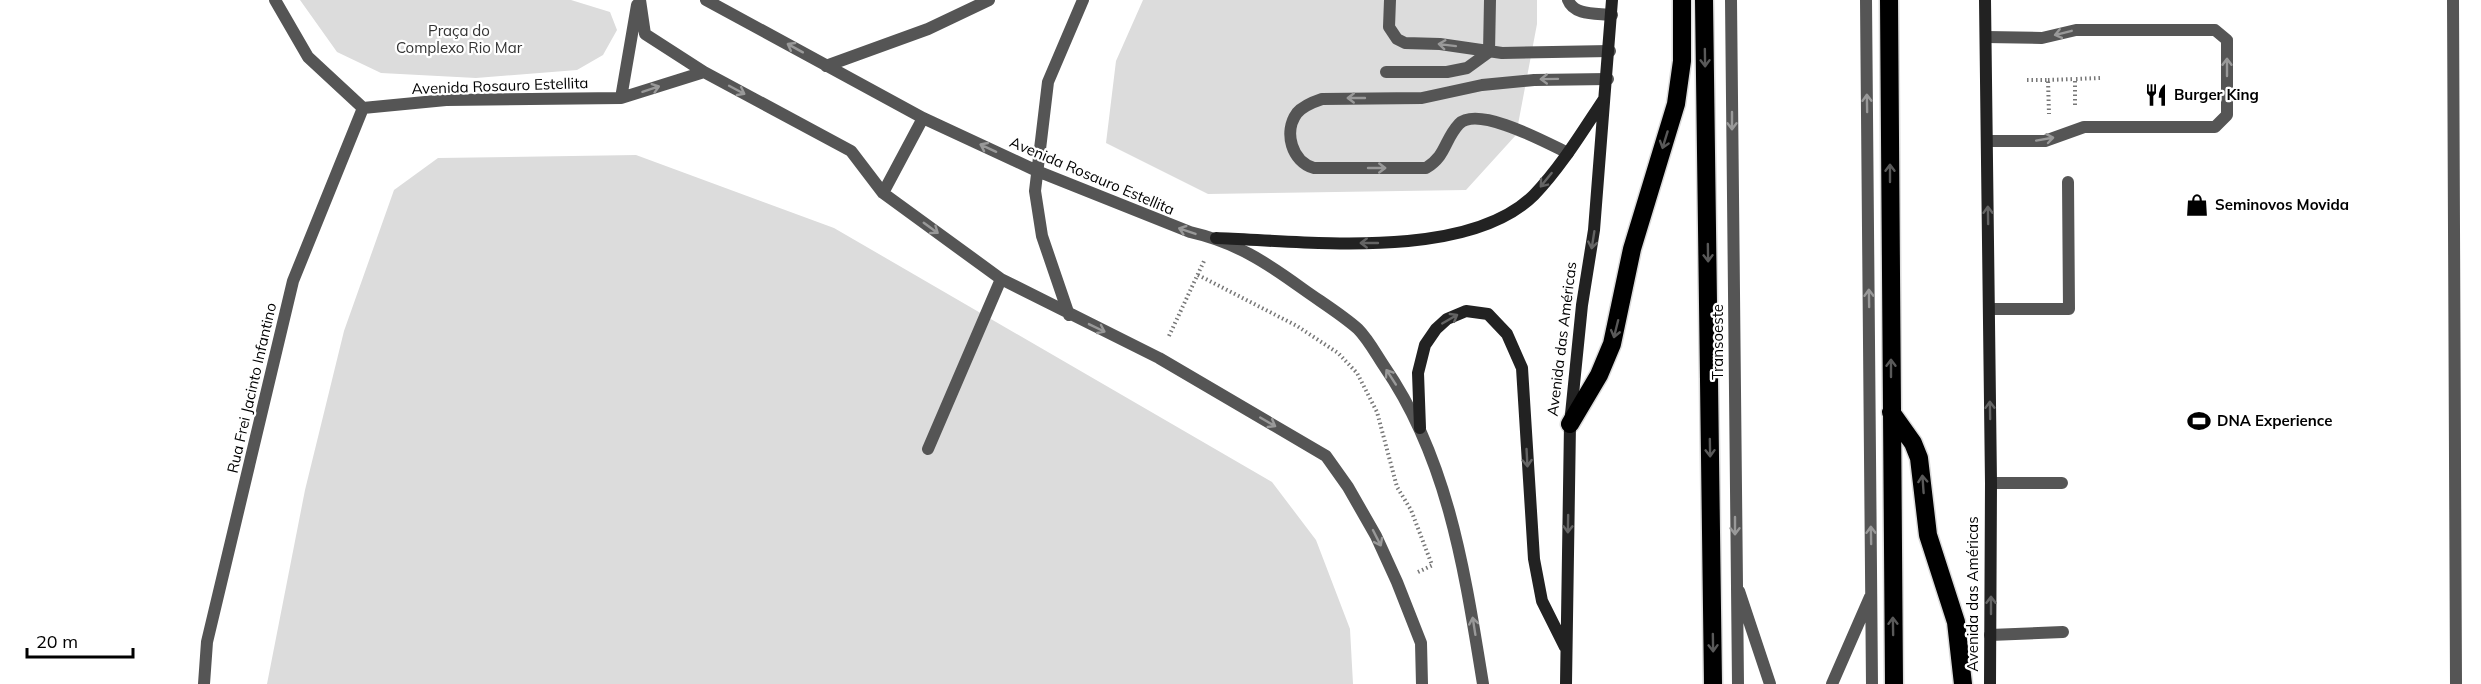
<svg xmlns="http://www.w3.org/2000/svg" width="2481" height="684" viewBox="0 0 2481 684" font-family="Mulish,sans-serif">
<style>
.green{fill:#dcdcdc}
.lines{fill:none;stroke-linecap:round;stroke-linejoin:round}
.highway-casing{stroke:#dbdbdb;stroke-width:21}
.path{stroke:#777;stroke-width:4;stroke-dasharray:1.5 3;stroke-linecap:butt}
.lane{stroke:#555;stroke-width:12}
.street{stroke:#555;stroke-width:12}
.secondary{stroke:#222;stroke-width:12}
.highway{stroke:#000;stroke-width:18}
.oneway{stroke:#999}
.oneway2{stroke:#595959}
.oneway3{stroke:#646464}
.labels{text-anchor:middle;stroke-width:4.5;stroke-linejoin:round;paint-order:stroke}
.park-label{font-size:15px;fill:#333;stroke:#fff}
.street-label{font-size:15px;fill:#000;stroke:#fff}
.poi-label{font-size:15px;font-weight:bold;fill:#000;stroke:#fff;text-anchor:start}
</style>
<rect width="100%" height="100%" fill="#fff"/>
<path class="green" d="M300,0h271l39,12 7,18 -14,25 -26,15 -101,8 -95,-5 -44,-21z
M1143,0h394v24l-21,111 -50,55 -258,4 -102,-51 10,-82z
M636,155l198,73 438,254 44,58 34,89 3,55h-1086l38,-194 39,-159 50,-141 44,-32z"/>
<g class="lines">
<g class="highway-casing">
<path id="highway" d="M1704,0l9,684
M1889,0l5,684
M1891,412l22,31 6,15 9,77 28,87 7,62
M1570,424l29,-49 13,-31 20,-95 44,-145 6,-43v-61"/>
</g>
<path class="path" d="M2027,80h21l1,34
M2048,80l27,-1
M2075,105v-26l25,-1
M1198,275l99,51 41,27 19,20 20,39 20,75 14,23 21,55
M1169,336l35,-75
M1418,572l15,-7"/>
<path class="lane" d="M1390,0l-1,27 8,12 8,4 35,1 62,9 108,-2
M1568,0c6,16 29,13 44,15
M1731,0l7,684
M1866,0l6,684
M2453,0l3,684
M1986,37l56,1 34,-8h139l12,10v75l-12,12h-131l-39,14h-58
M1386,72h61l20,-4 22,-16 1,-52
M1568,153c-21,-10 -90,-48 -109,-29 -15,16 -12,31 -33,44h-112c-22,-6 -31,-36 -17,-55 6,-7 16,-11 25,-14l100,-1 60,-13 52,-5 74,-1
M1989,309h80l-1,-127
M1991,483h71
M1739,591l31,93
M1990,635l73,-3
M1832,684l38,-87"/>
<path class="street" d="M275,0l33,57 55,51 83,-8 175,-2 83,-26
M640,0l5,34 59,38 147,79 32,42 118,86 158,79 167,98 22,31 28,49 21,46 24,61 1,41
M706,0l217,118 114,53 153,61c45,10 76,30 113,57 18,13 38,25 55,40 10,10 18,25 26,37 65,94 81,208 99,318
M826,66l102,-37 61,-29
M621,98l16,-93
M883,193l40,-75
M1069,315l-27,-79 -7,-45 13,-109 35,-82
M928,449l73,-170
M204,684l3,-42 86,-361 70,-173"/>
<path class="secondary" d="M1985,0l6,483 -1,201
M1216,238c87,3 251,24 318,-43 27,-28 48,-63 70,-96
M1420,428l-2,-55 7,-28 11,-16 11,-10 19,-8 22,3 19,20 15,34 12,191 8,42 23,46
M1566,684l4,-260 12,-119 12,-75 18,-230"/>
<use href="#highway" class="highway"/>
</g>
<defs><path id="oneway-shaft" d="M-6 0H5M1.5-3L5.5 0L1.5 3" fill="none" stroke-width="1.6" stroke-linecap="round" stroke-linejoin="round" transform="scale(1.5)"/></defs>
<g class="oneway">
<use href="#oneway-shaft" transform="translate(2063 33) rotate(166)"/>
<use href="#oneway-shaft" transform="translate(1447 45) rotate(-173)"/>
<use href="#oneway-shaft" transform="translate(795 48) rotate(-151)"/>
<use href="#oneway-shaft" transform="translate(2227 67) rotate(-90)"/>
<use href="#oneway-shaft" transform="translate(1549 79) rotate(179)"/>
<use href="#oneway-shaft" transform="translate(651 89) rotate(-18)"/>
<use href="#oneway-shaft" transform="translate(737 90) rotate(28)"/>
<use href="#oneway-shaft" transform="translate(1356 98) rotate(180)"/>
<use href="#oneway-shaft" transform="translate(1867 103) rotate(-91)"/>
<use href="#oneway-shaft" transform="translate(1732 121) rotate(90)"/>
<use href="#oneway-shaft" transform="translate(2045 139) rotate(-10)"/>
<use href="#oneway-shaft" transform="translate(988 148) rotate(-155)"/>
<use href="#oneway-shaft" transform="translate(1377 168)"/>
<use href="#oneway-shaft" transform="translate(931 228) rotate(36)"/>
<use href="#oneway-shaft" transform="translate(1187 231) rotate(-161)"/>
<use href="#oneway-shaft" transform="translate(1869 298) rotate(-91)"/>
<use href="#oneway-shaft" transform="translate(1097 328) rotate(26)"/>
<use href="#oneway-shaft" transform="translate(1391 377) rotate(-123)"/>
<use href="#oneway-shaft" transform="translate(1268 422) rotate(30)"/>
<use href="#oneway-shaft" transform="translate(1735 526) rotate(90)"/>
<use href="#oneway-shaft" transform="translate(1871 535) rotate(-91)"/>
<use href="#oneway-shaft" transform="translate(1377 538) rotate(63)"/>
<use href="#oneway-shaft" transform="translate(1474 626) rotate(-99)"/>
</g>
<g class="oneway2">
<use href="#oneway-shaft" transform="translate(1705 58) rotate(89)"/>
<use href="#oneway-shaft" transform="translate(1665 140) rotate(107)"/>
<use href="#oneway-shaft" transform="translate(1890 173) rotate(-90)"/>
<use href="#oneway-shaft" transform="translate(1708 253) rotate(89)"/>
<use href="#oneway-shaft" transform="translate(1616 329) rotate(104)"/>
<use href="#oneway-shaft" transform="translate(1891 368) rotate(-90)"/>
<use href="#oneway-shaft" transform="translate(1710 448) rotate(89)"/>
<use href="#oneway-shaft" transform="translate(1923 484) rotate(-94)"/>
<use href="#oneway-shaft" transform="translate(1893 626) rotate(-91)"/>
<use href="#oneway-shaft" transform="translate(1713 643) rotate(89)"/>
</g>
<g class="oneway3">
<use href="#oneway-shaft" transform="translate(1546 180) rotate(129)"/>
<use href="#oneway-shaft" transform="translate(1988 215) rotate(-91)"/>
<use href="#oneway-shaft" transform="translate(1593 240) rotate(99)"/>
<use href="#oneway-shaft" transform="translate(1369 243) rotate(-180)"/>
<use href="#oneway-shaft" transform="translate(1450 319) rotate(-30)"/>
<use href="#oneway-shaft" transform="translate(1990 410) rotate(-91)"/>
<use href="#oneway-shaft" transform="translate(1527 458) rotate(87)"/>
<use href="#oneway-shaft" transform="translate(1568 524) rotate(91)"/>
<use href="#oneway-shaft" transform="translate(1991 605) rotate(-90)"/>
</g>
<defs>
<g id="restaurant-bare" transform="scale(1.8)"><path d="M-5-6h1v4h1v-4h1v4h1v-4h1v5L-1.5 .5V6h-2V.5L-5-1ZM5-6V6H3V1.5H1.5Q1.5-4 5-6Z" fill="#000" stroke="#fff" stroke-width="2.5" paint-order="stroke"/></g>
<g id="shop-bare" transform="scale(1.8)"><path d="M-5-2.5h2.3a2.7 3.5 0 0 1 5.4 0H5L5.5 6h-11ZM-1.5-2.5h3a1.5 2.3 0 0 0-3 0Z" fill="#000" stroke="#fff" stroke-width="2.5" paint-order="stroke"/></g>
<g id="stadium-bare" transform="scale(1.8)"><path d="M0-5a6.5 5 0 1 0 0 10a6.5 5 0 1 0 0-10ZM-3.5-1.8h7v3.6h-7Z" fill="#000" stroke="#fff" stroke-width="2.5" paint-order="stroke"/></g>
</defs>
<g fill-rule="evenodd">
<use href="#restaurant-bare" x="2156" y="95"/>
<use href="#shop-bare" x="2197" y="205"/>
<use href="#stadium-bare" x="2199" y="421"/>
</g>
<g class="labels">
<g class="park-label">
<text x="459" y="36">Praça do<tspan x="459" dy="17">Complexo Rio Mar</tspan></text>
</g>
<g class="street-label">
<text transform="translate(500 86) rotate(-2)" y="5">Avenida Rosauro Estellita</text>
<text transform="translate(1092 176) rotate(23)" y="5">Avenida Rosauro Estellita</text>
<text transform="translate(1562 339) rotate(-83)" y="5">Avenida das Américas</text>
<text transform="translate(1718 342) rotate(-90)" y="5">Transoeste</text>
<text transform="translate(252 388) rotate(-77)" y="5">Rua Frei Jacinto Infantino</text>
<text transform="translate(1973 594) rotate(-90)" y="5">Avenida das Américas</text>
</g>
<g class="poi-label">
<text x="2174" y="100">Burger King</text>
<text x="2215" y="210">Seminovos Movida</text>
<text x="2217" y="426">DNA Experience</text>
</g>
</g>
<path d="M27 648v9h106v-9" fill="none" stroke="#000000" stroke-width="3"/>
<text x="36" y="648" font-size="18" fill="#000000" stroke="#ffffff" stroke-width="4.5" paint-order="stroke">20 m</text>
</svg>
